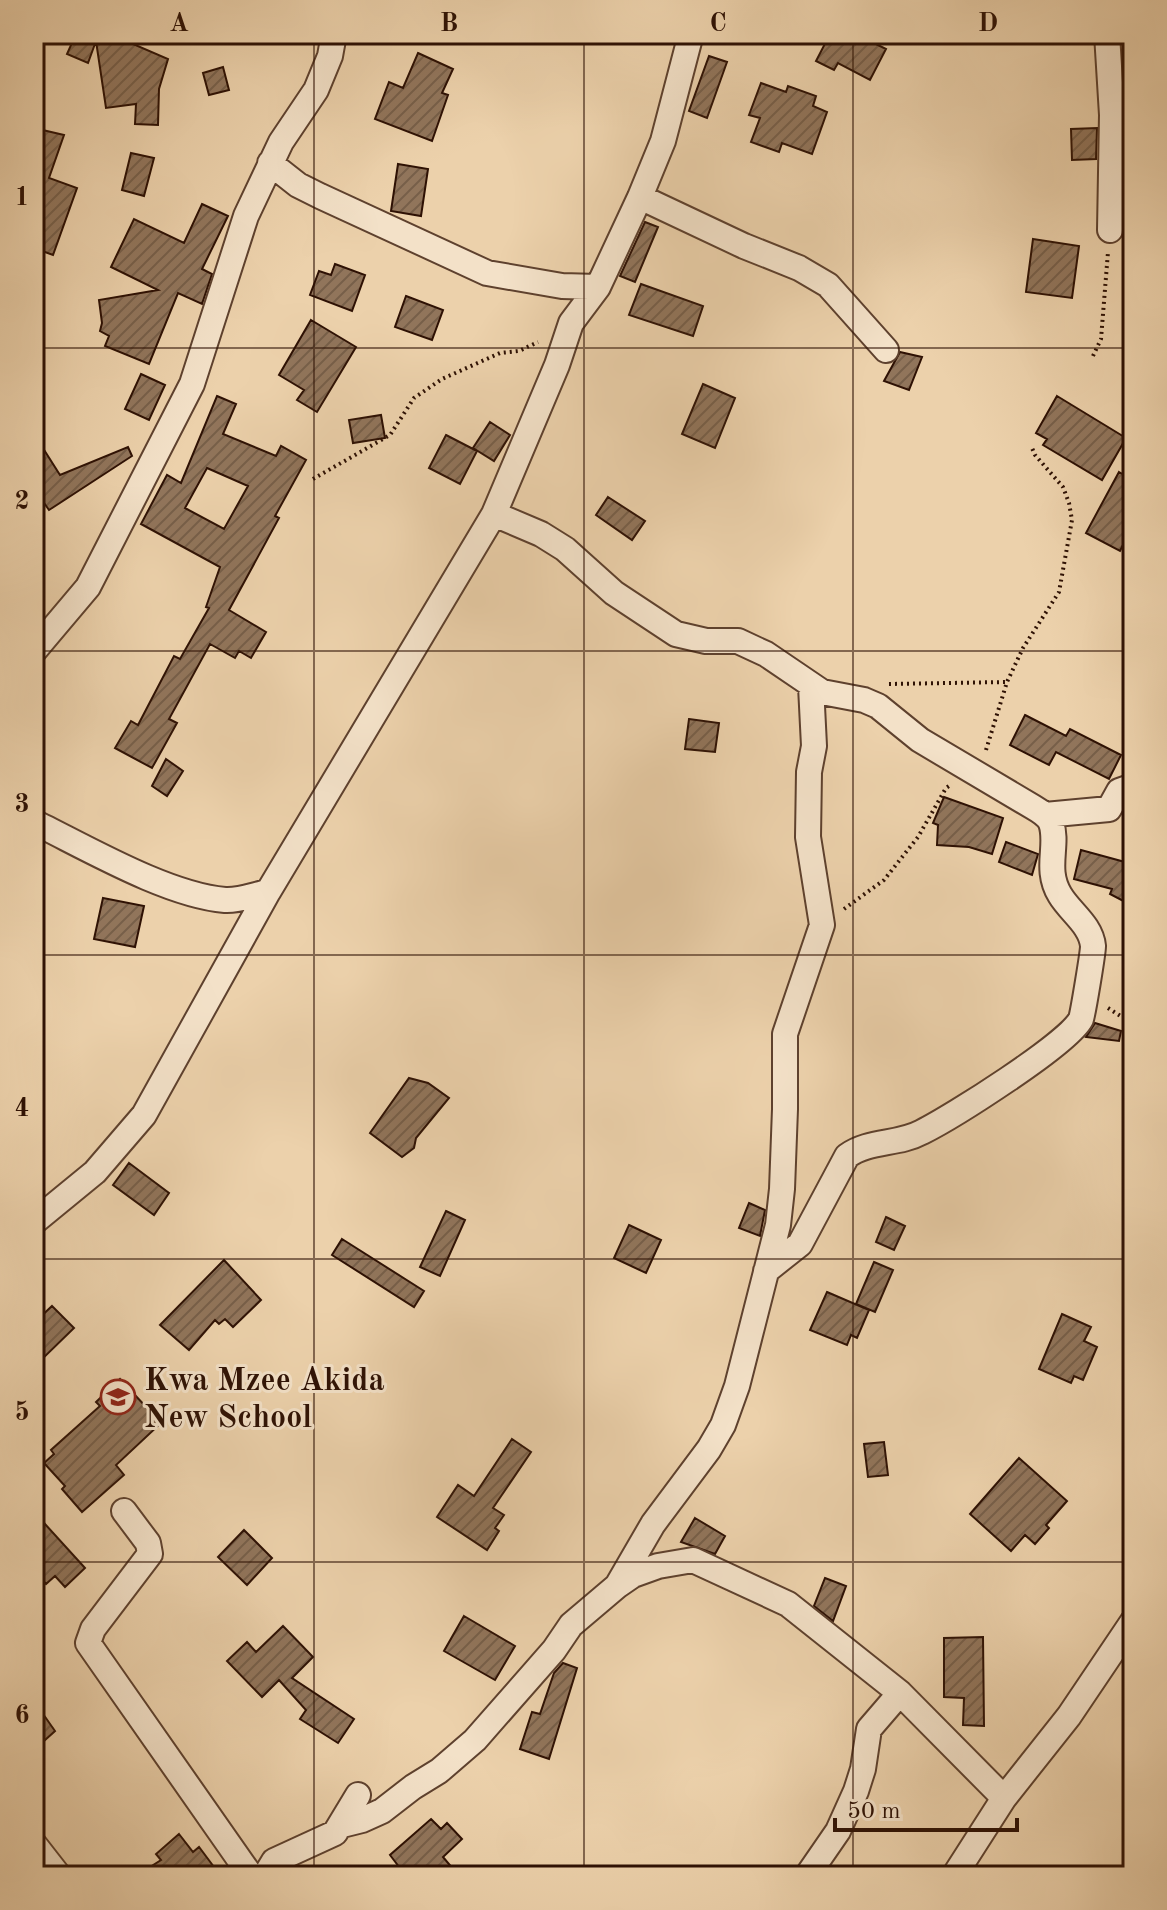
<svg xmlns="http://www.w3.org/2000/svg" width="1167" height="1910" viewBox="0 0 1167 1910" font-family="'Old Standard TT',serif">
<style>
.building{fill:url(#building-hatch);stroke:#2e1104;stroke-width:2;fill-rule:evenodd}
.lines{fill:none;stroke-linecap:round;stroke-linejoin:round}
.minor-casing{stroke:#5e412e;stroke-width:28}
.path{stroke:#2e1104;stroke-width:4;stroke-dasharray:2 4;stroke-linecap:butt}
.minor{stroke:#f3e1c8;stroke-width:24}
.grid{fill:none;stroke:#2e1104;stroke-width:2;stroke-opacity:0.55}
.labels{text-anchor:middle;stroke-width:6;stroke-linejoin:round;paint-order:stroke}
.poi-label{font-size:32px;font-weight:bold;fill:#2e1104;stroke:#f3e1c8;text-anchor:start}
.neatline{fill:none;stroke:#2e1104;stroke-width:3}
.grid-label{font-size:26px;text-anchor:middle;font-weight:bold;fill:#2e1104}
</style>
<defs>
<pattern id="building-hatch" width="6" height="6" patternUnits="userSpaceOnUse" patternTransform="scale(2)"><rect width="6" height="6" fill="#91755b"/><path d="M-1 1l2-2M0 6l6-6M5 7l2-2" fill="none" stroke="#775f49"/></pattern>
</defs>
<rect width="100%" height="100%" fill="#ecd1ab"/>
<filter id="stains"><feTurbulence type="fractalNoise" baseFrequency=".0025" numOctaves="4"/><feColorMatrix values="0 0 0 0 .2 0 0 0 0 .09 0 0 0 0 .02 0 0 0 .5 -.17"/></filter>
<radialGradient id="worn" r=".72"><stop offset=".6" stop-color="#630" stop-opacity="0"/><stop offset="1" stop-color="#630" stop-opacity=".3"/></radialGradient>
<path class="building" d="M76,34h34l58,25 -9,30 -1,36 -23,-1 1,-20 -30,4 -10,-67 -8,22 -21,-9z
M830,34h26l30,15 -16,31 -32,-17 -4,7 -18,-9z
M418,53l35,16 -11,24 6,2 -16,46 -57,-22 14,-37 14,6z
M709,56l18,6 -20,56 -18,-7z
M223,67l6,23 -20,5 -6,-22z
M761,83l25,9 2,-6 28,10 -3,10 14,6 -15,42 -30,-11 -3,9 -28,-10 9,-24 -11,-3z
M34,128l30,7 -15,43 28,10 -24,67 -19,-7z
M1097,128l-1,31 -24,1 -1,-31z
M131,153l23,5 -10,38 -22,-6z
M398,164l30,5 -7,47 -30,-5z
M202,204l26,12 -26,53 10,5 -10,30 -24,-11 -29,71 -44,-18 4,-10 -9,-5 2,-8 -3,-23 59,-10 -47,-23 23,-48 50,24z
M645,222l13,5 -23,55 -15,-6z
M1033,239l46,7 -7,52 -46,-6z
M335,264l30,11 -13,36 -42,-16 9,-24 12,4z
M641,284l62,22 -10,30 -64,-21z
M406,296l37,14 -11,30 -37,-13z
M311,320l45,27 -39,65 -20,-12 7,-10 -25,-15z
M900,352l22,5 -13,33 -25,-9z
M141,374l24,11 -16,35 -24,-11z
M703,384l32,14 -20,50 -33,-14z
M217,396l19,8 -13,30 53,22 5,-10 25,14 -31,56 4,2 -50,92 37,22 -15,26 -12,-7 -4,7 -25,-14 -41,75 8,4 -25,45 -37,-20 16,-27 7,4 36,-69 6,3 29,-51 -3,-1 14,-40 -79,-43 26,-49 14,8zM207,468l41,18 -24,43 -39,-21z
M1057,396l69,42 -24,42 -59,-35 4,-6 -11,-6z
M381,415l4,23 -32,5 -4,-23z
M490,422l20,13 -16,26 -21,-13z
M34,434l26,41 68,-28 4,9 -83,54 -7,-10 -8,5z
M446,435l31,16 -17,33 -31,-16z
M1119,472l14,8v68l-9,-5 -4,8 -34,-18z
M608,497l37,24 -13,19 -36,-25z
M1025,715l41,21 4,-7 51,26 -12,24 -53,-27 -7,13 -39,-20z
M689,719l30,4 -4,29 -30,-3z
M166,759l17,12 -16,25 -15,-10z
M944,797l59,21 -11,36 -23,-7 -32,-2 1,-20 -5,-2z
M1006,842l32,12 -6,21 -33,-13z
M1133,847v59l-23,-12 2,-5 -38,-10 7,-29 44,12z
M103,898l41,8 -9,41 -41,-8z
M1095,1023l26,8 -2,10 -33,-4z
M409,1078l19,5 21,15 -33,40 -2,10 -12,9 -32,-24z
M129,1163l40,30 -15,22 -41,-30z
M749,1203l16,7 -5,26 -21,-8z
M446,1211l19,9 -25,56 -20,-9z
M886,1217l19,9 -11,24 -18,-8z
M629,1225l32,15 -15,33 -32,-15z
M342,1239l82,52 -10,16 -82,-52z
M224,1260l37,40 -28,27 -8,-8 -6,5 -4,-4 -26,30 -29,-25z
M874,1262l19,8 -18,42 -19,-8z
M827,1292l42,18 -12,28 -6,-3 -4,10 -37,-15z
M52,1306l22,22 -40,39v-44z
M1062,1314l29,13 -7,14 13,6 -14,33 -9,-4 -3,7 -32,-14z
M120,1379l41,44 -45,42 8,10 -42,37 -20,-23 3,-3 -21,-23 10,-9 -3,-4 49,-44 -4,-4z
M512,1439l19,13 -38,56 11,7 -9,13 4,3 -12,19 -50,-33 21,-32 16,11z
M884,1442l4,33 -20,2 -4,-33z
M1019,1458l48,43 -21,24 3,3 -14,16 -10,-9 -14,16 -41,-37z
M695,1518l30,18 -10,18 -34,-12z
M45,1524l40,44 -20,19 -10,-11 -9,8 -12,-14v-36z
M244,1530l28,28 -25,27 -29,-28z
M825,1578l21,8 -13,35 -19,-15z
M464,1616l51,30 -20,34 -51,-29z
M283,1626l30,31 -21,21 62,41 -16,24 -38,-24 6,-9 -27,-30 -17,17 -35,-36 20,-19 9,10z
M983,1637l1,89 -21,-1 1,-27 -20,-1v-59z
M563,1663l14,5 -28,91 -29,-10 12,-37 8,2 14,-41z
M34,1701l21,30 -21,19z
M431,1819l10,10 6,-6 15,16 -19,18 16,19h-53l-16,-21z
M179,1834l14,18 6,-5 15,20 -11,9h-67l25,-16 -5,-6z"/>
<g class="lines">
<g class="minor-casing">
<path id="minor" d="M1107,34l5,81 -2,115
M270,163l28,22 22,11 167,77 75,13 36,1
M640,197l104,49 55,22 29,17 58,65
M494,514l47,20 24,15 49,44 62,41 30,7h32l28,13 56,38 42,8 14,6 42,34 113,67c7,4 15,9 18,16 8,22 -7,46 9,72 10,17 31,30 33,51 0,7 -10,67 -12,73 -13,25 -129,98 -159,113 -24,13 -53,8 -75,24l-47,88 -34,27
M34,651l54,-64 104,-203 54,-168 35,-74 35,-52 14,-34 4,-22
M1045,815l64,-6 10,-18 14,-5
M34,822c53,26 133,73 191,78 13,1 29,-5 43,-8
M34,1222l61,-50 49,-57 124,-223 226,-378 63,-149 14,-42 27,-36 42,-90 23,-56 28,-107
M124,1511l24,32 2,11 -57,75 -5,14 163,233
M617,1586l36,-62 56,-75 14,-24 14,-39 41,-161 4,-36 3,-80v-75l37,-109 -14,-88 1,-65 5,-26 -3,-60
M342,1825l20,-5 20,-9 31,-24 26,-16 36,-31 79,-90 17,-25 46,-39 16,-11 25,-9 35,-6 95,44 112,89 104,105
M34,1844l25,32
M265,1876l9,-15 61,-28 23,-38
M807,1876l31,-45 18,-40 7,-22 6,-40 31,-36
M954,1876l50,-78 65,-82 64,-95"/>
</g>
<path class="path" d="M1093,356l8,-17 7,-87
M313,479l77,-44 24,-37 28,-19 58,-26 19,-2 19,-9
M889,684l118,-2
M986,750l21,-68 16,-34 36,-56 13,-72 -3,-17 -6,-16 -28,-32 -3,-7
M844,909l40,-29 34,-43 28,-49 6,-4
M1108,1008l25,16"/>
<use href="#minor" class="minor"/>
</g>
<path class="grid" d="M314,34v1842M584,34v1842M853,34v1842M34,348h1099M34,651h1099M34,955h1099M34,1259h1099M34,1562h1099"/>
<defs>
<g id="school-ring" transform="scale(1.8)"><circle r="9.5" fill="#f3e1c8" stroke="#8f2418" stroke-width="1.5"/><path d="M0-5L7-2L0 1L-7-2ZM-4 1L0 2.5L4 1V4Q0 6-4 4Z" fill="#8f2418"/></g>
</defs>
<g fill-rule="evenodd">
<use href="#school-ring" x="118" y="1397"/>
</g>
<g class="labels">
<g class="poi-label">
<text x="144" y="1390">Kwa Mzee Akida<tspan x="144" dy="37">New School</tspan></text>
</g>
</g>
<rect width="1167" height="1910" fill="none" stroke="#ecd1ab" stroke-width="88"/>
<path d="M835 1818v12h182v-12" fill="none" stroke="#2e1104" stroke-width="4"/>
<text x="847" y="1818" font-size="24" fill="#2e1104" stroke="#f3e1c8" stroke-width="6" paint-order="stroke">50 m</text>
<rect x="44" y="44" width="1079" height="1822" class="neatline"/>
<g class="grid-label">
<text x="179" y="31">A</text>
<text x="449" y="31">B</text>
<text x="718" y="31">C</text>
<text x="988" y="31">D</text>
<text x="22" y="205">1</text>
<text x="22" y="509">2</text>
<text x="22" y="812">3</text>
<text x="22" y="1116">4</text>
<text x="22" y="1420">5</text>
<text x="22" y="1723">6</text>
</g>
<rect width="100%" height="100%" filter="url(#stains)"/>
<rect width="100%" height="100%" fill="url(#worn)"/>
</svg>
